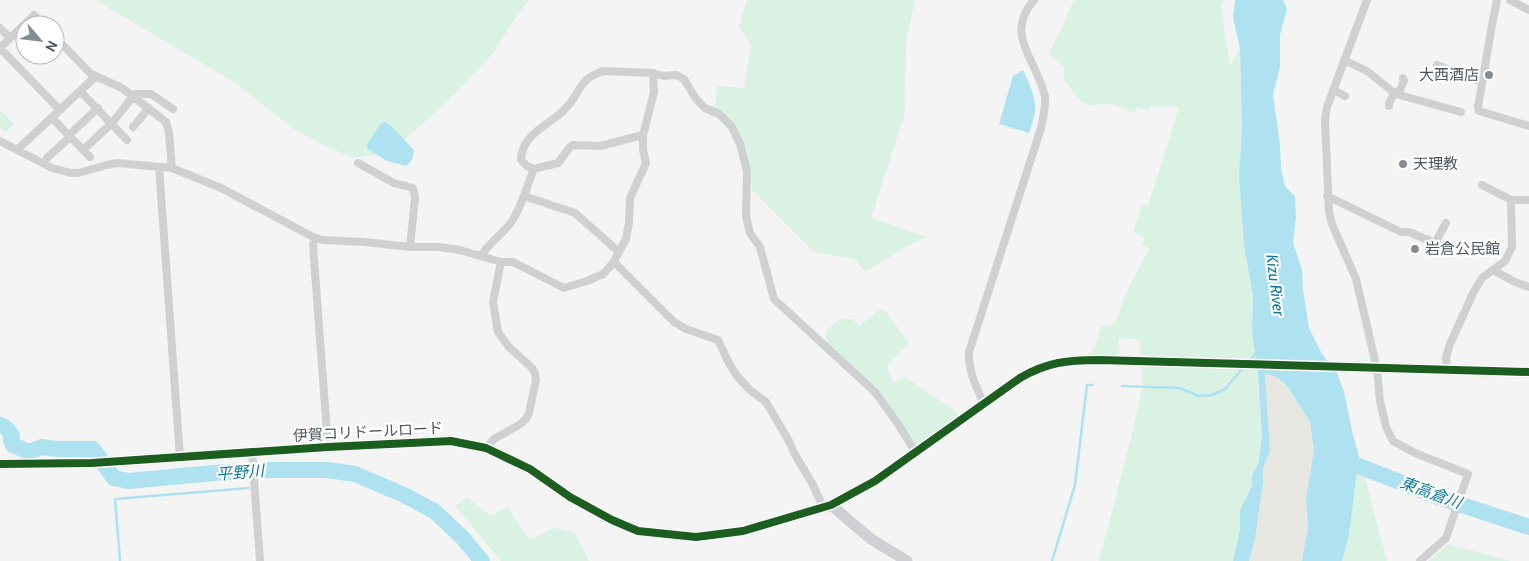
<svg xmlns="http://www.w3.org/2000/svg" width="1529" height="561" viewBox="0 0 1529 561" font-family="Cabin,'Noto Sans JP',sans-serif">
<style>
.green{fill:#d9f2e3}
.sand{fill:#e7e6e1}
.water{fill:#aee2f0}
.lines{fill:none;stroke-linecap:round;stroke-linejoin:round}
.stream{stroke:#aee2f0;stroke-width:2.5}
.river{stroke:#aee2f0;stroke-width:16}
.street{stroke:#ced0d2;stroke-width:8}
.secondary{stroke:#ced0d4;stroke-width:11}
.cycleway-casing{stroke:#fff;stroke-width:11}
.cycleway{stroke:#1b5e20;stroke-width:8}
.poi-dot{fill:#868d94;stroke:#fff;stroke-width:2}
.labels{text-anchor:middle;stroke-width:4.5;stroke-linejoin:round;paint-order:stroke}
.poi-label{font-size:15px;fill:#4a5661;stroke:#fff;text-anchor:start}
.street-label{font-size:15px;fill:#4a5661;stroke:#fff}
.water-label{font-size:16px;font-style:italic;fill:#0c7c9b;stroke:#fff}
</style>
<rect width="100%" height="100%" fill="#f4f4f4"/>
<path class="green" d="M95,0h434l-13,17 -23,36 -40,43 -54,49 -26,10 -19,3 -31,-13 -31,-17 -58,-46z
M747,0h168l-9,42 -1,71 -34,105 56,19 -14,6 -48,29 -10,-13 -41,-7 -62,-62 -2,-20 -8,-27 -27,-34 2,-23 27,2 7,-43 -12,-18z
M1074,0h149l-2,8 9,58 10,-18 2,79 -3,49 5,70 9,49 -1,36 6,42 4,64 -4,27 -6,11v11l-12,24v19l-7,32h-134l32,-123 11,-49 -2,-49 -21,-2 -1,18 -30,-1 7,-9 6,-21 6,2 9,-5 8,-25 25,-48 -7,-5 3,-6 -12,-6 9,-28 6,2 31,-99 -28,-1 -2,5 -12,-4 -3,6 -22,-9 -21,1 -9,-3 -19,-23 2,-11 -16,-14z
M0,110l14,14 -9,8 -5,-5z
M884,309l25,34 -22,23 6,16 12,-5 53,36 -1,6 -38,28 -6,-2 -13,-22 -73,-79 -1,-13 14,-12h13l6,7 19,-15z
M1359,456l28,105h-45l7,-26z
M467,497l24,19 16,-9 23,33 23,-12 21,4 15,29h-88l-46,-55z
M1448,544l63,17h-83z"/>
<path class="sand" d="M1265,372l11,5 11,10 23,35 4,29 -8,47 2,30 -6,33h-53l6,-22 8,-56v-15l7,-17z"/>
<path class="water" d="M1235,0h48l4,9 -7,26v32l-7,27 7,50 1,25 4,17 10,10 1,21 -3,26 9,26 1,20 6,39 13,26 15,19 7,19 9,43 6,21 -10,79 -7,26h-40l6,-33 -2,-30 8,-47 -4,-29 -23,-36 -11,-9 -11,-4 5,78 -7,17v15l-8,56 -6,22h-16l7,-32v-19l12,-24v-11l6,-11 4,-27 -4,-63 -6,-43 1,-36 -9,-49 -5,-70 3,-49 -2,-79 -7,-30z
M1023,70c6,13 14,29 12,43 -2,7 -4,14 -6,20l-30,-9 14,-48z
M385,122l6,4 23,24c0,6 -3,13 -8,16l-19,-5 -19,-12 -1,-4 14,-22z"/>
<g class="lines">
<path class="stream" d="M1250,360l8,-9
M1122,386l57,2 20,8 13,-1 13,-6 18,-21
M120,561l-5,-62 134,-11
M1052,561l23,-76 12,-100h5"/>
<path class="river" d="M0,425c7,2 9,6 12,11l-1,4 2,5 16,7 13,-5 15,2h36l21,29 14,3 97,-9 47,-2h55l28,4 47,20 32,17 28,26 20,24
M1338,458l103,40 88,29"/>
<path class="street" d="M1367,0l-40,107 -2,13 4,92 3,12 24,55 21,90 3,32 6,26 7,14 22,12 53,21 -22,64 -26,23
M1497,0l-5,25 -14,82 1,4 50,15
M1510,0l19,10
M0,28l10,10
M55,37l36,37 31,14 44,34 3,11 3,35
M0,48l60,62
M0,48l34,-33 10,10
M1344,60l23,11 25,20 11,5 58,16
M1437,65l45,17
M1333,90l12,6
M80,91l47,49
M1398,94l6,-13 -1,-3
M1389,106v-3l6,-11
M52,118l38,39
M133,127l16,-19
M69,135l29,-27
M0,141l52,27 19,5h7l29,-8 10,-2 55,5 49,20 94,50 8,2 42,2 45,5h29l21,3 41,12h12l51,26 23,-7 16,-7 10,-11 13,-24 3,-16 1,-25 16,-35 -3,-13v-15l11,-43 -1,-19
M17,150l78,-73
M83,150l29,-27 23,-29h16l22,15
M47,158l23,-21
M358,163l36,20 19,5 2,10 -5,49
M159,167l21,291
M534,169l24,-6 12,-16 3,-2 27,1 43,-11
M1482,185l29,15h18
M524,196l51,17 44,39
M1327,196l74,36h8l26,11 11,-20
M315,238l-2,7 15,202
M481,256c8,-13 20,-21 29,-32 12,-16 16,-37 24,-55l-7,-3 -6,-6c1,-27 28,-34 44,-51 16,-16 12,-29 38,-38l50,2 11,3 12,-1 8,4 12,20 9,9 14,6 13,13 8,17 7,27 -1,45 4,17 10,14 14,52 101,93 23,32 18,29
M613,263h2l59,59 12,7 32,11 12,25 7,11 13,14 16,12 23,39 5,12 18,30 11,24
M1493,270l22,12 14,5
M1447,370l-1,-13 4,-13 24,-53 8,-13 23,-17 7,-14 -1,-47
M984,404c-8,-18 -16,-33 -15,-52l72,-224c2,-10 5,-21 4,-31 -7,-36 -42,-62 -11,-97
M486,448l8,-9 25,-14 7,-6 3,-6 7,-33 -1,-7 -3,-5 -24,-22 -10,-14 -5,-30 8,-40
M252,453l8,108"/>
<path class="secondary" d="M0,464l92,-1 236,-16 123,-6 35,7 44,21 40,28 42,23 26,11 58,6 47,-6 88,-26 44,-24 145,-103c27,-16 48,-18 79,-18l430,12
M831,505l40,34 36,22"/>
<g class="cycleway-casing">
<path id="cycleway" d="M0,464l92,-1 236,-16 123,-6 35,7 44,21 40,28 42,23 26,11 58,6 47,-6 88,-26 44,-24 145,-103c27,-16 48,-18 79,-18l430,12"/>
</g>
<use href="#cycleway" class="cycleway"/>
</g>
<g class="poi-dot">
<circle cx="1489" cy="75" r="5"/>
<circle cx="1403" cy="164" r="5"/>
<circle cx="1415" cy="249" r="5"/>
</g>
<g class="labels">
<g class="poi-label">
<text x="1479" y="80" text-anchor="end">大西酒店</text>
<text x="1413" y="169">天理教</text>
<text x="1425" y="254">岩倉公民館</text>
</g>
<g class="street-label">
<text transform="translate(368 432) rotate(-3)" y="5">伊賀コリドールロード</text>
</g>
<g class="water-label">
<text transform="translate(1276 285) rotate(83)" y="6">Kizu River</text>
<text transform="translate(240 472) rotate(-5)" y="6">平野川</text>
<text transform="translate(1431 492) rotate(20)" y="6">東高倉川</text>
</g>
</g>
<g transform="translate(40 40) rotate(118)"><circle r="24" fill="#ffffff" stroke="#b7bbc0"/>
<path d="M0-4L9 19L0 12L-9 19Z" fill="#868d94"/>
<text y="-8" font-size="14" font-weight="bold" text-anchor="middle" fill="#4a5661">N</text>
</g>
</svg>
